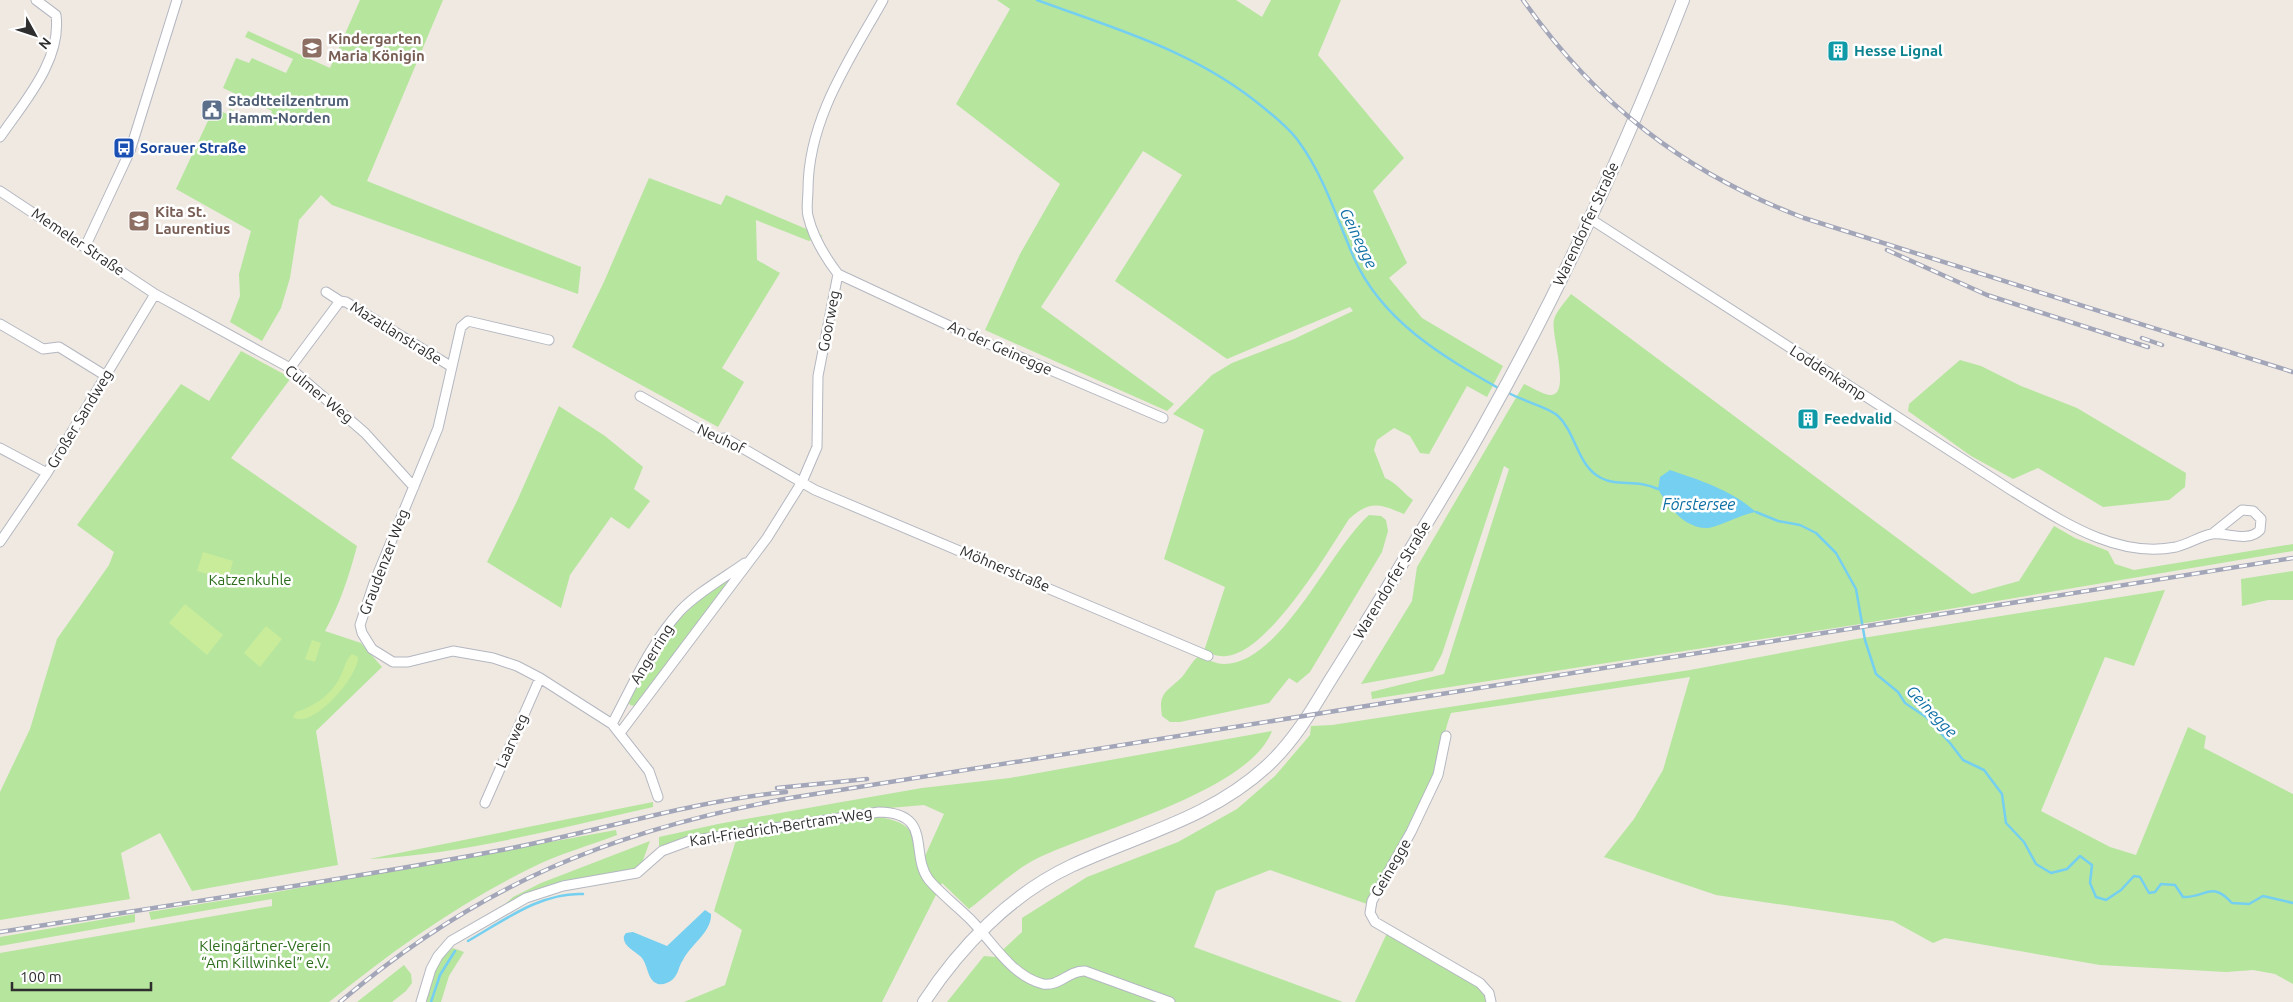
<svg xmlns="http://www.w3.org/2000/svg" width="2293" height="1002" viewBox="0 0 2293 1002" font-family="Ubuntu,sans-serif">
<style>
.green{fill:#b6e59e}
.pitch{fill:#c9ec9a}
.water{fill:#75cff0}
.lines{fill:none;stroke-linecap:round;stroke-linejoin:round}
.stream{stroke:#75cff0;stroke-width:2.5}
.street-casing{stroke:#b4b7c1;stroke-width:11}
.secondary-casing{stroke:#b4b7c1;stroke-width:14}
.street{stroke:#fff;stroke-width:9}
.secondary{stroke:#fff;stroke-width:12}
.rail-casing{stroke:#a3a6b8;stroke-width:4.5}
.rail{stroke:#fff;stroke-width:2.5;stroke-dasharray:8;stroke-linecap:butt}
.labels{text-anchor:middle;stroke-width:5;stroke-linejoin:round;paint-order:stroke}
.education-label{font-size:15px;font-weight:bold;fill:#785e54;stroke:#fff;text-anchor:start}
.culture-label{font-size:15px;font-weight:bold;fill:#0d838f;stroke:#fff;text-anchor:start}
.service-label{font-size:15px;font-weight:bold;fill:#4e5e75;stroke:#fff;text-anchor:start}
.transit-label{font-size:15px;font-weight:bold;fill:#164399;stroke:#fff;text-anchor:start}
.street-label{font-size:15px;fill:#2e2e2e;stroke:#fff}
.park-label{font-size:15px;fill:#2c6e1b;stroke:#fff}
.water-label{font-size:16px;font-style:italic;fill:#0d6fa3;stroke:#fff}
</style>
<rect width="100%" height="100%" fill="#efe9e1"/>
<path class="green" d="M360,0h83l-76,181 214,86 -3,27 -246,-89 -11,-10 -22,25 -9,58 -9,30 -19,33 -32,-19 10,-26 -1,-22 12,-43 -75,-42 38,-81 13,6 3,-5 17,7 -3,5 12,6 3,-6 7,3 6,-13 -49,-23 13,-30 13,5 3,-5 34,15 7,-14 -48,-22 3,-6 82,37z
M997,0h239l26,17 9,-17h70l-23,55 86,103 -31,33 34,72 -18,15 33,40 81,48 -16,31 -20,-11 -38,68 -9,-1 -10,-17 -16,-8 -17,12 -3,10 11,28c12,5 17,14 28,22l-9,14c-24,-10 -34,-14 -55,5 -21,33 -82,135 -123,137 -8,1 -15,-2 -22,-5l21,-64 -61,-28 40,-129 -31,-16 39,-39 20,-12 62,-24 59,-28 -3,-4 -123,52 -112,-78 67,-106 -39,-24 -102,156 133,97 -7,7 -182,-81 35,-76 40,-70 -104,-80 54,-95z
M649,178l72,27 5,-10 97,41 -14,5 -53,-21 1,40 23,13 -58,95 22,14 -26,45 -146,-80 31,-63z
M1571,294l401,300 47,-13 35,-55 21,12 33,13 7,13 19,6 159,-26v7l-439,74 -482,74 -1,-7 73,-18 65,-205 -5,-3 -62,188 -9,17 -72,13 51,-83 5,-34 107,-183c7,3 18,10 25,11 24,3 1,-63 5,-75 2,-9 12,-19 17,-26z
M241,351l50,27 -60,80 126,88c-8,30 -17,58 -32,85l36,12 21,24 -66,64 22,134 -146,26 -32,-58 -39,20 9,46 -130,21v-128l30,-63 27,-90 52,-74 5,-13 -37,-27 104,-141 28,17z
M1960,360l21,6 40,20 56,22 109,65 -1,14 -16,13 -66,7 -65,-39 -25,11 -42,-23 -63,-45 1,-7z
M559,406l46,30 38,31 -9,22 16,12 -21,28 -18,-12 -41,58 -9,33 -74,-46 30,-61z
M1369,515l12,1 5,4 2,11 -6,21 -72,120 -13,11 -8,-5 -20,25 -89,19h-10l-8,-6c-4,-24 5,-24 20,-39 6,-7 9,-15 17,-21 8,3 17,8 25,8 57,0 106,-115 145,-149z
M2293,571v29h-25l-26,6 -1,-27z
M726,579l3,2 -94,125 -5,-1 -2,-3c26,-58 47,-85 98,-123z
M2165,590l-31,76 -29,-9 -64,154 69,36 26,8 52,-128 18,9 -2,12 89,46v190l-18,-10 -22,-4 -27,2 -126,-7 -155,-27 -12,5 -40,-22 -177,-26 -112,-38 30,-38 29,-49 27,-93 -239,36c-8,20 -9,42 -16,62 -17,46 -46,87 -68,129l-97,-34 -54,21 -22,56 149,55h-396l37,-46 11,1 27,-25v-14l65,-41 91,-35 59,-33 38,-33 35,-41 1,-9 21,-1 358,-55 166,-31z
M1272,731c-24,62 -178,99 -236,128 -21,10 -47,35 -67,50l-27,-26 -60,119h-198l41,-17 17,-55 -28,-19 23,-74 141,-20c35,5 38,17 42,50l24,-53 -20,-9 -58,5 -207,36v-9l59,-13 118,-21 86,-15 88,-10z
M653,802v5c-93,21 -188,47 -284,52z
M616,830l1,5c-28,11 -59,19 -86,33 -73,36 -139,83 -202,134h-329v-49l272,-47v-7l-121,21 -2,-8 122,-19z
M650,841l-8,22 -11,9 -82,13 -44,19 8,-7 28,-14z
M135,914v8l-135,24v-9z
M1387,933l93,54 8,15h-133z
M453,948l11,4 -15,24 -8,26h-16c5,-18 11,-44 28,-54z
M404,965l7,9 1,9 -6,8 -14,11h-35z"/>
<path class="pitch" d="M203,552l30,9 -5,19 -31,-9z
M185,604l38,31 -16,20 -38,-32z
M266,626l16,13 -22,28 -16,-14z
M312,640l9,3 -6,19 -10,-3z
M352,654l6,3c1,19 -46,74 -65,60l3,-5c17,-5 35,-17 43,-33 5,-8 6,-19 13,-25z"/>
<path class="water" d="M1670,470c32,11 61,20 86,42 -15,2 -37,15 -48,16 -23,1 -40,-21 -50,-39l2,-12z
M705,910l6,4c1,18 -21,31 -28,46 -5,7 -4,14 -11,20 -4,3 -9,5 -14,4 -12,-4 -9,-20 -18,-28 -6,-5 -18,-11 -16,-20l2,-3 7,-1 34,14z"/>
<g class="lines">
<path class="stream" d="M1037,0c81,30 159,51 227,108 12,10 26,21 35,34 25,34 38,77 55,116 28,63 88,98 146,131
M1507,392c13,8 40,15 50,23 19,17 20,51 44,63 17,9 36,1 57,11
M1756,512l22,9 22,4 16,8 20,20 20,36 9,51 11,34 22,18 7,11 21,14 24,26 13,17 21,10 18,24 4,29 18,19 12,22 15,9 16,-4 13,-13 12,9 -2,18 6,14 10,3 15,-10 13,-14 6,1 9,16 6,-1 6,-8 14,1 8,12c23,1 28,-17 49,6l17,1 14,-8 30,7
M468,941c35,-20 73,-49 115,-47
M431,1002l9,-27 15,-24"/>
<g class="street-casing">
<path id="street" d="M0,137c24,-35 62,-77 56,-122l-20,-15
M0,191l155,103 135,74 75,65 49,54
M1589,218l425,274c48,29 103,67 162,55 13,-3 24,-11 36,-13 15,-2 36,9 48,-4l1,-11 -8,-8 -11,-1 -30,24
M85,247l45,-96 47,-151
M838,274l142,66 183,78
M326,292l14,9
M0,324l43,25 16,-2 47,29
M549,340l-81,-19 -7,6 -23,101 -64,155 -14,42 2,8 10,16 21,13h15l45,-11 40,7 24,8 23,12 72,46 37,47 9,26
M290,368l50,-67 6,1 106,65
M640,396l76,43 9,-1 90,52 393,166
M0,448l47,25
M0,542l47,-69 108,-179
M612,724c21,-39 38,-80 68,-113 18,-19 44,-33 65,-48
M620,733l147,-195 35,-56 15,-35 1,-71 20,-102c-13,-17 -25,-37 -30,-58 -2,-8 0,-18 0,-26 0,-71 42,-131 75,-190
M1446,736l-8,39 -27,57 -39,69 -2,12 5,9 105,61 9,10 2,9
M485,803l55,-125
M421,1002l10,-33 7,-13 13,-15 75,-43 37,-12 74,-13 25,-22 27,-10 190,-29c55,1 30,42 50,68 12,14 28,26 41,39 22,22 41,57 73,65 16,3 26,-14 42,-13l85,31"/>
</g>
<g class="secondary-casing">
<path id="secondary" d="M924,1002c36,-55 87,-108 147,-136 69,-32 138,-47 196,-100 26,-24 44,-54 62,-84 21,-33 41,-66 62,-100 32,-54 66,-107 96,-162 76,-135 140,-276 196,-420"/>
</g>
<use href="#street" class="street"/>
<use href="#secondary" class="secondary"/>
<g class="rail-casing">
<path id="rail" d="M1523,0c73,104 162,173 281,218l489,154
M1887,250l100,45 161,52
M2142,338l20,7
M777,788l90,-9
M0,932c169,-27 339,-51 507,-83 93,-18 184,-48 279,-57
M340,1002c139,-118 273,-172 450,-204l1503,-240"/>
</g>
<use href="#rail" class="rail"/>
</g>
<defs>
<g id="school-square" transform="scale(1.125)"><rect x="-9" y="-9" width="18" height="18" rx="4" fill="#8d6e63" stroke="#fff"/><path d="M0-5L7-2L0 1L-7-2ZM-4 1L0 2.5L4 1V4Q0 6-4 4Z" fill="#fff"/></g>
<g id="building-square" transform="scale(1.125)"><rect x="-9" y="-9" width="18" height="18" rx="4" fill="#0f9aa8" stroke="#fff"/><path d="M-4-6H4V6H1V3H-1V6H-4ZM-2.5-4.3h1.7v1.8h-1.7ZM.8-4.3h1.7v1.8H.8ZM-2.5-1h1.7V.8h-1.7ZM.8-1h1.7V.8H.8Z" fill="#fff"/></g>
<g id="civic-square" transform="scale(1.125)"><rect x="-9" y="-9" width="18" height="18" rx="4" fill="#5c6f8a" stroke="#fff"/><path d="M-.6-6.5H3V-4.5H.6V-3L4-1V1h2V6H-6V1h2V-1L-.6-3ZM-1.2 2.5V6h2.4V2.5Z" fill="#fff"/></g>
<g id="bus-square" transform="scale(1.125)"><rect x="-9" y="-9" width="18" height="18" rx="4" fill="#1a4fb4" stroke="#fff"/><path d="M-5-6H5V4H4V6H2V4H-2V6H-4V4H-5ZM-3.5-4V0h7V-4ZM-3.5 1.2v1.5H-2V1.2ZM2 1.2v1.5H3.5V1.2Z" fill="#fff"/></g>
</defs>
<g fill-rule="evenodd">
<use href="#school-square" x="312" y="48"/>
<use href="#building-square" x="1838" y="51"/>
<use href="#civic-square" x="212" y="110"/>
<use href="#bus-square" x="124" y="148"/>
<use href="#school-square" x="139" y="221"/>
<use href="#building-square" x="1808" y="419"/>
</g>
<g class="labels">
<g class="education-label">
<text x="328" y="44">Kindergarten<tspan x="328" dy="17">Maria Königin</tspan></text>
<text x="155" y="217">Kita St.<tspan x="155" dy="17">Laurentius</tspan></text>
</g>
<g class="culture-label">
<text x="1854" y="56">Hesse Lignal</text>
<text x="1824" y="424">Feedvalid</text>
</g>
<g class="service-label">
<text x="228" y="106">Stadtteilzentrum<tspan x="228" dy="17">Hamm-Norden</tspan></text>
</g>
<g class="transit-label">
<text x="140" y="153">Sorauer Straße</text>
</g>
<g class="street-label">
<text transform="translate(1586 224) rotate(-65)" y="5">Warendorfer Straße</text>
<text transform="translate(78 242) rotate(34)" y="5">Memeler Straße</text>
<text transform="translate(829 321) rotate(-79)" y="5">Goorweg</text>
<text transform="translate(396 333) rotate(32)" y="5">Mazatlanstraße</text>
<text transform="translate(1000 348) rotate(24)" y="5">An der Geinegge</text>
<text transform="translate(1828 373) rotate(33)" y="5">Loddenkamp</text>
<text transform="translate(319 394) rotate(39)" y="5">Culmer Weg</text>
<text transform="translate(80 419) rotate(-59)" y="5">Großer Sandweg</text>
<text transform="translate(721 439) rotate(25)" y="5">Neuhof</text>
<text transform="translate(384 562) rotate(-69)" y="5">Graudenzer Weg</text>
<text transform="translate(1005 569) rotate(23)" y="5">Möhnerstraße</text>
<text transform="translate(1392 580) rotate(-59)" y="5">Warendorfer Straße</text>
<text transform="translate(652 654) rotate(-58)" y="5">Angerring</text>
<text transform="translate(512 741) rotate(-66)" y="5">Laarweg</text>
<text transform="translate(781 827) rotate(-9)" y="5">Karl-Friedrich-Bertram-Weg</text>
<text transform="translate(1391 868) rotate(-60)" y="5">Geinegge</text>
</g>
<g class="park-label">
<text x="250" y="585">Katzenkuhle</text>
<text x="265" y="951">Kleingärtner-Verein<tspan x="265" dy="17">“Am Killwinkel” e.V.</tspan></text>
</g>
<g class="water-label">
<text transform="translate(1359 238) rotate(64)" y="6">Geinegge</text>
<text x="1699" y="510">Förstersee</text>
<text transform="translate(1932 711) rotate(46)" y="6">Geinegge</text>
</g>
</g>
<g transform="translate(35 35) rotate(130)" stroke="#ffffff" stroke-width="4" paint-order="stroke">
<path d="M0-4L9 19L0 12L-9 19Z" fill="#2e2e2e"/>
<text y="-8" font-size="14" font-weight="bold" text-anchor="middle" fill="#2e2e2e">N</text>
</g>
<path d="M12 982v8h139v-8" fill="none" stroke="#2e2e2e" stroke-width="2.5"/>
<text x="20" y="982" font-size="15" fill="#2e2e2e" stroke="#ffffff" stroke-width="4" paint-order="stroke">100 m</text>
</svg>
